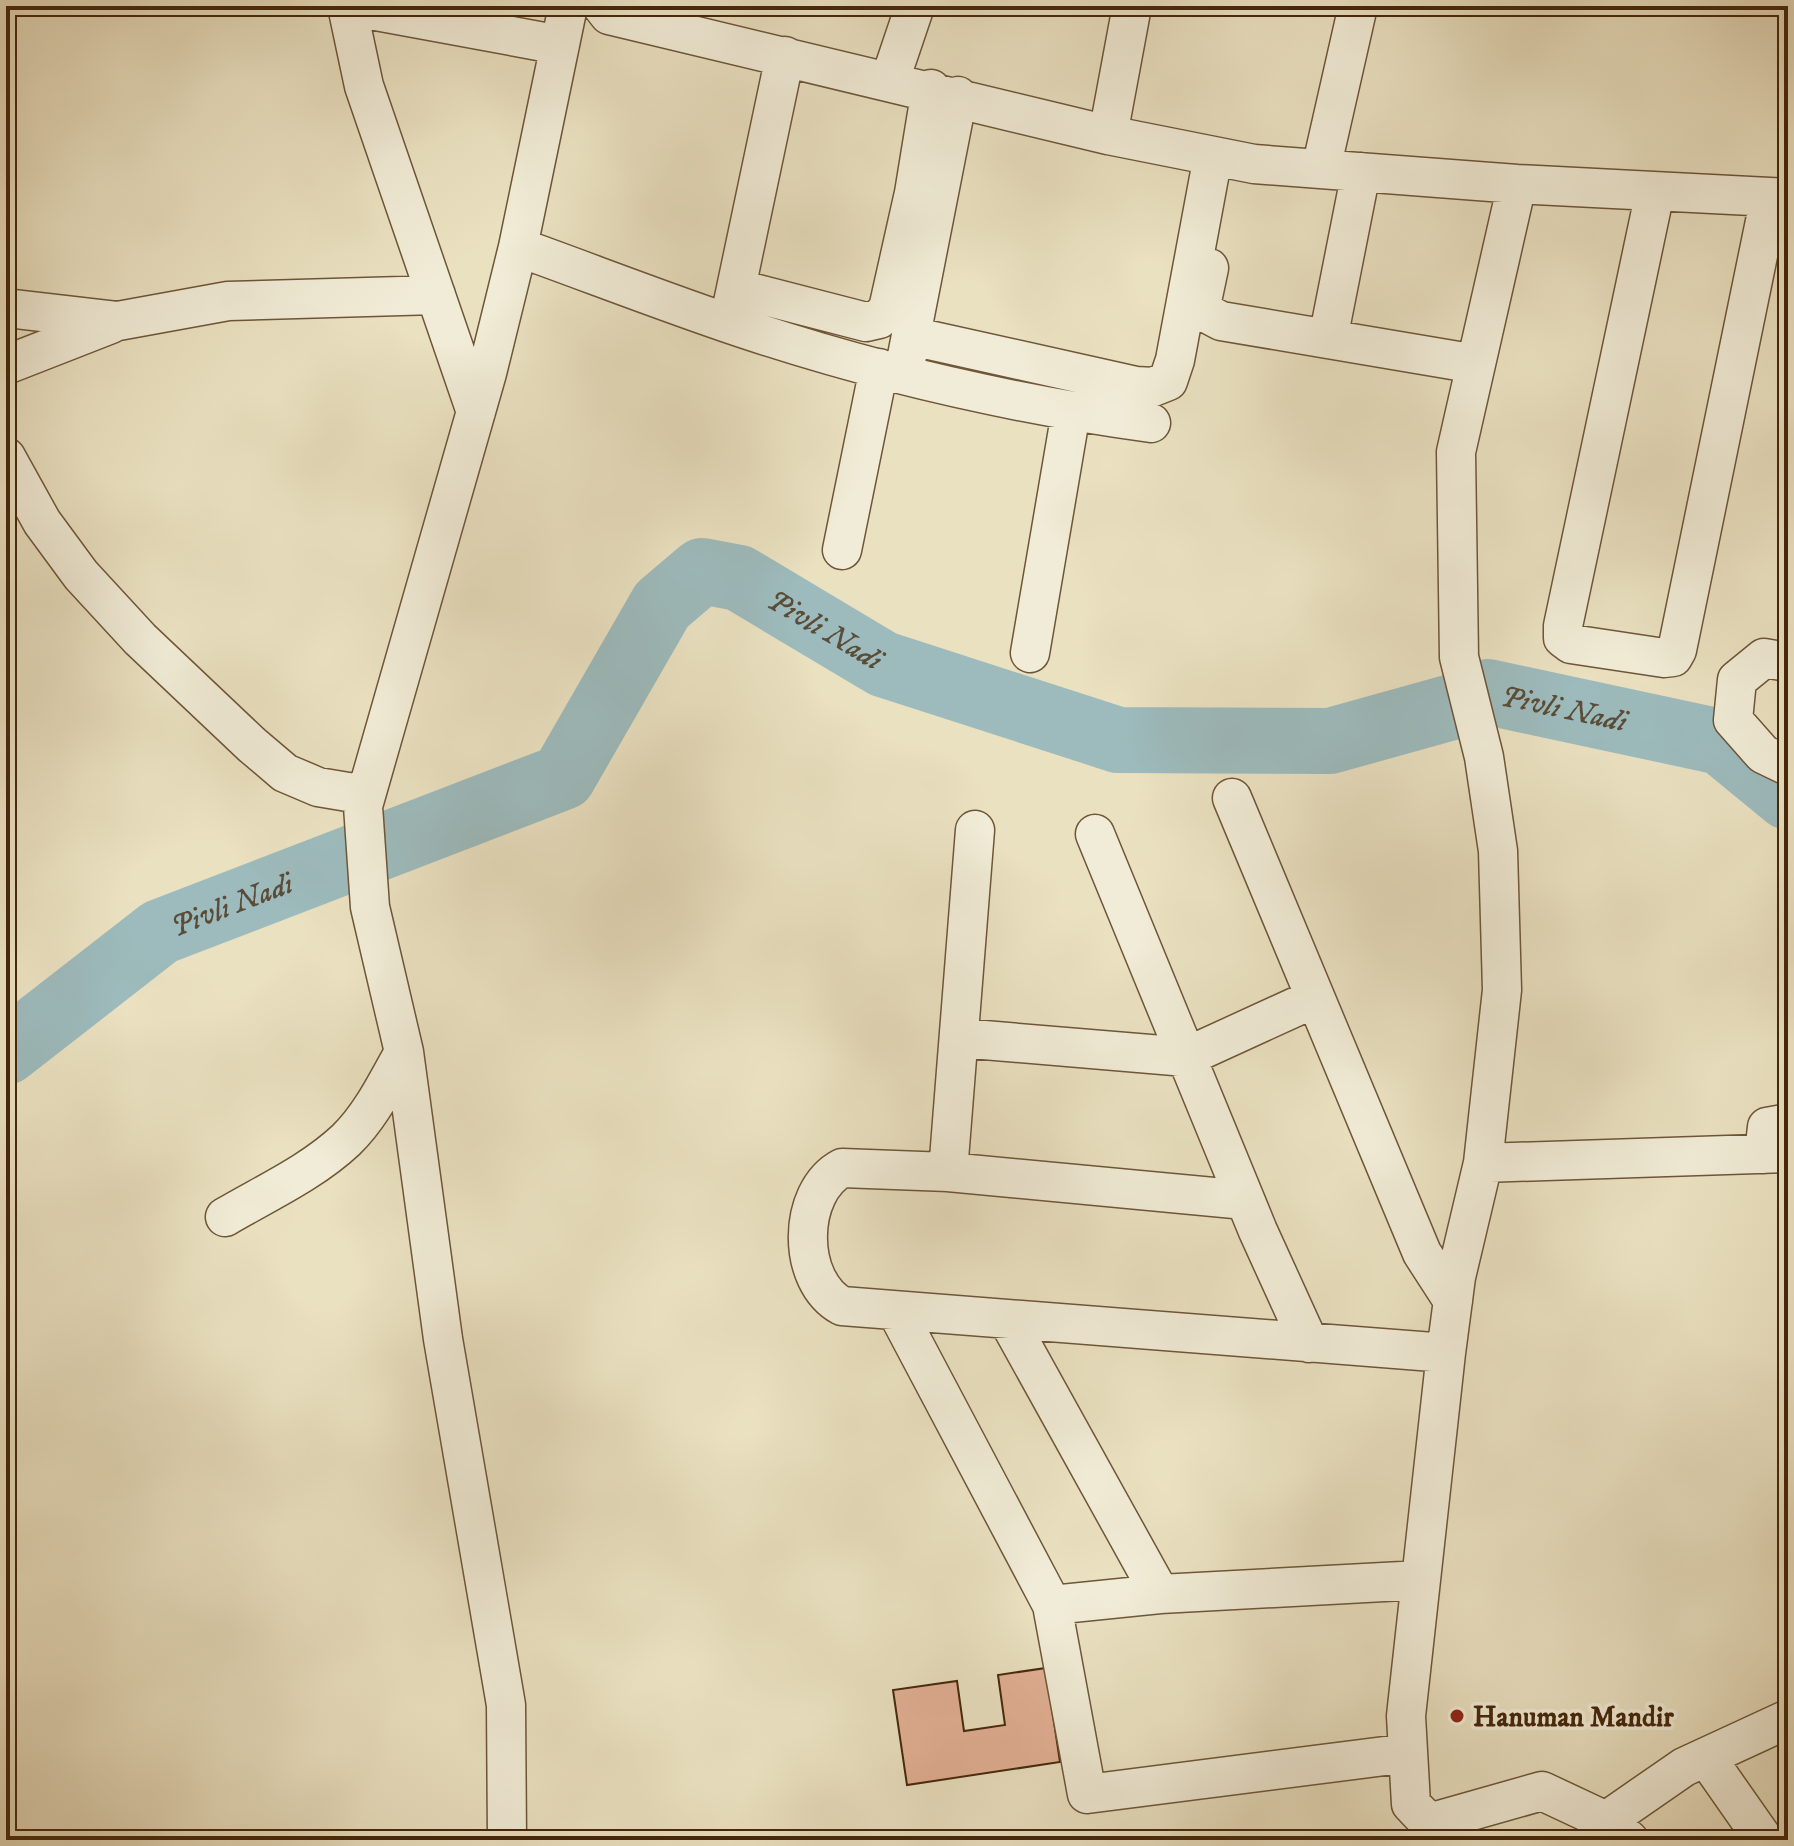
<svg xmlns="http://www.w3.org/2000/svg" width="1794" height="1846" viewBox="0 0 1794 1846" font-family="'IM FELL DW Pica',serif">
<style>
.lines{fill:none;stroke-linecap:round;stroke-linejoin:round}
.river{stroke:#9dbbbd;stroke-width:66}
.building{fill:#e3b095;stroke:#44270b;stroke-width:2}
.minor-casing{stroke:#6e5638;stroke-width:41}
.minor{stroke:#f1ecd7;stroke-width:38}
.poi-dot{fill:#8f2418;stroke:#f1ecd7;stroke-width:3}
.labels{text-anchor:middle;stroke-width:7;stroke-linejoin:round;paint-order:stroke}
.poi-label{font-size:28px;font-weight:bold;fill:#44270b;stroke:#f1ecd7;text-anchor:start}
.water-label{font-size:30px;font-style:italic;fill:#5a4c38;stroke:#f1ecd7}
</style>
<rect width="100%" height="100%" fill="#eae1c1"/>
<filter id="stains"><feTurbulence type="fractalNoise" baseFrequency=".0025" numOctaves="4"/><feColorMatrix values="0 0 0 0 .2 0 0 0 0 .09 0 0 0 0 .02 0 0 0 .5 -.17"/></filter>
<radialGradient id="worn" r=".72"><stop offset=".6" stop-color="#630" stop-opacity="0"/><stop offset="1" stop-color="#630" stop-opacity=".3"/></radialGradient>
<g class="lines">
<path class="river" id="s1" d="M6,1052l154,-120 403,-155 99,-172 40,-34 37,7 144,86 235,76 212,1 140,-39 18,-10 233,50 67,55"/>
</g>
<path class="building" d="M1046,1668l14,94 -153,23 -14,-95 64,-9 7,50 41,-6 -7,-50z
M422,1832h35v8h-35z"/>
<g class="lines">
<g class="minor-casing">
<path id="minor" d="M347,6l17,80 112,326
M349,6l211,39
M568,6l-50,241c75,27 149,56 224,81 132,44 271,76 409,95
M602,6l7,9 499,120 146,29 263,20 271,14
M890,80l25,-74
M1108,135l24,-129
M1321,169l37,-163
M1517,184l-61,268 3,205 25,100 14,94 4,139 -19,173 -27,114 -10,76 -40,363 5,88 18,19 113,-32 64,30 23,19
M1655,192l-92,434v12l8,6 93,14 9,-1 4,-7 93,-453
M1209,268l-7,33 2,11 17,9 255,43
M738,289l128,33 13,-3 9,-10 26,-116 17,-104
M6,308l112,13 110,-20 208,-6
M731,312l54,-256
M911,336l225,50 17,1 15,-6 7,-21 38,-204
M1328,339l33,-167
M906,361l52,-265
M6,365l105,-41
M6,457l36,65 39,53 59,64 112,106 33,28 33,14 48,8
M842,550l37,-182
M1030,653l41,-241
M1788,662l-24,-4 -27,22 -4,40 30,34 25,12
M1232,798l190,455 31,48
M1095,834l163,397 51,112
M960,1038l226,19 129,-59
M1764,1154l3,-27 21,-4
M1483,1163l305,-10
M948,1172l27,-342
M1245,1200l-297,-28 -106,-4c-45,24 -46,113 0,138l604,47
M225,1217c41,-24 87,-45 121,-77 25,-24 41,-58 58,-88
M897,1312l155,293 108,-11 261,-14
M1008,1320l152,274
M1052,1605l35,189 321,-41
M1706,1757l58,83
M1606,1821l78,-54 104,-48
M507,1840l-1,-135 -63,-366 -39,-287 -34,-145 -7,-101 124,-433 31,-126"/>
</g>
<use href="#minor" class="minor"/>
</g>
<circle class="poi-dot" cx="1457" cy="1716" r="8"/>
<g class="labels">
<g class="poi-label">
<text x="1473" y="1726">Hanuman Mandir</text>
</g>
<g class="water-label">
<text dy="10" stroke="none"><textPath href="#s1" startOffset="1016">Pivli Nadi</textPath></text>
<text dy="10" stroke="none"><textPath href="#s1" startOffset="1786">Pivli Nadi</textPath></text>
<text dy="10" stroke="none"><textPath href="#s1" startOffset="272">Pivli Nadi</textPath></text>
</g>
</g>
<rect width="1794" height="1846" fill="none" stroke="#eae1c1" stroke-width="32"/>
<rect x="8" y="8" width="1778" height="1830" fill="none" stroke="#44270b" stroke-width="4"/>
<rect x="16" y="16" width="1762" height="1814" fill="none" stroke="#44270b" stroke-width="2"/>
<rect width="100%" height="100%" filter="url(#stains)"/>
<rect width="100%" height="100%" fill="url(#worn)"/>
</svg>
